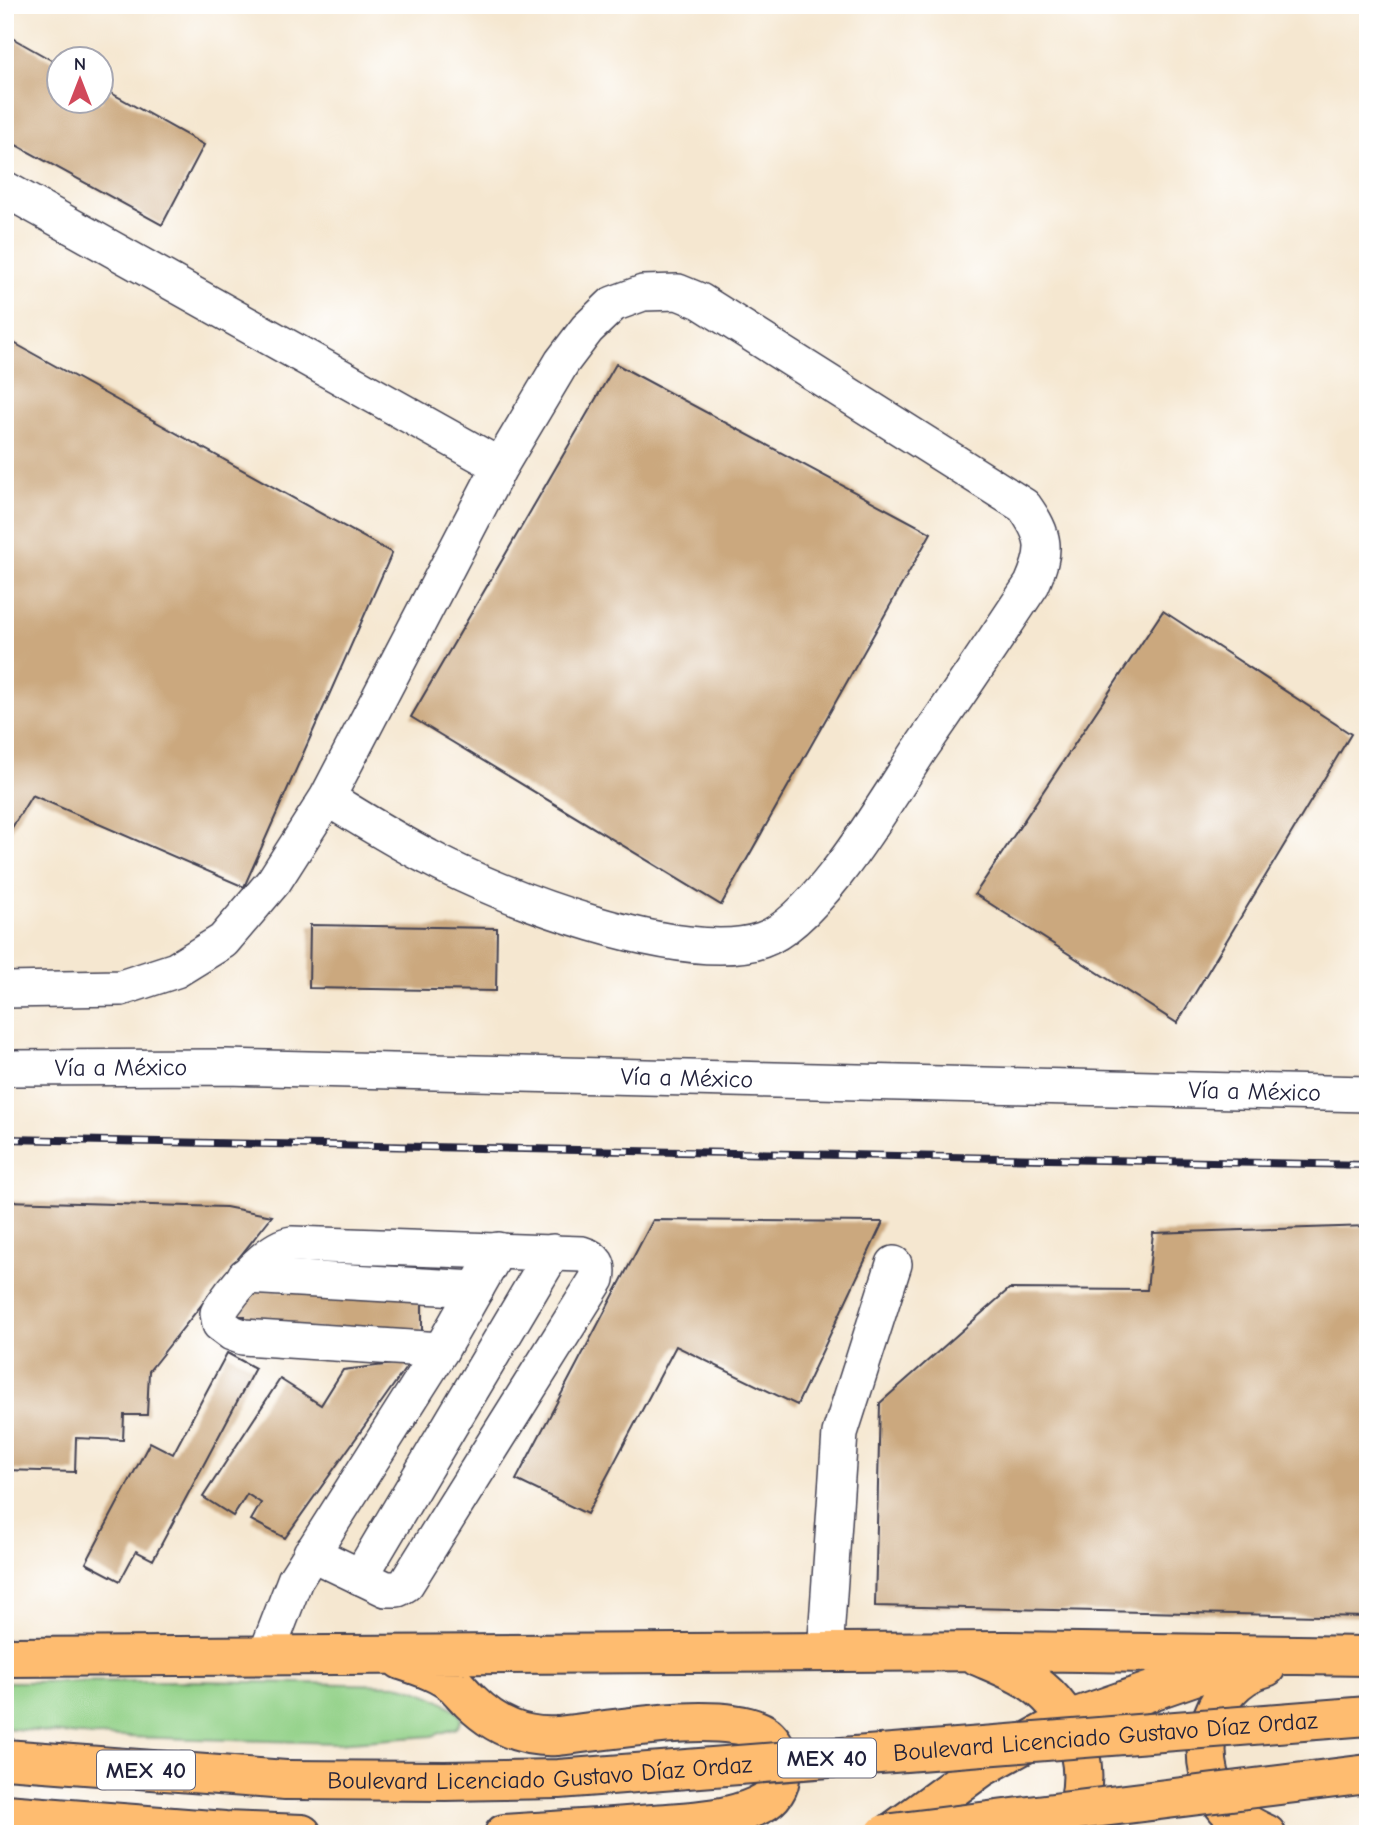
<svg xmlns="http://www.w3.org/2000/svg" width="1373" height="1839" viewBox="0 0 1373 1839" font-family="'Comic Neue',sans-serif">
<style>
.green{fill:#91d086;stroke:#5a7960;stroke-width:2}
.building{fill:#cba87e}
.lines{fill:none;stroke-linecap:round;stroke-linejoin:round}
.minor-casing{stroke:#424051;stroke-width:38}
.major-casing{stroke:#424051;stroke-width:42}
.minor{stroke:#fff;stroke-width:35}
.major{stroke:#febc70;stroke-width:38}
.rail-casing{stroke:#22223b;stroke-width:8}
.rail{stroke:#fff;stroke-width:5;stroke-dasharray:16;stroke-linecap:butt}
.major-bridge-casing{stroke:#424051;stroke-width:42;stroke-linecap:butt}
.major-bridge{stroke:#febc70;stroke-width:38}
.labels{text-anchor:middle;stroke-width:5;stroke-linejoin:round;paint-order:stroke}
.shield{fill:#fff;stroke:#646476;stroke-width:2}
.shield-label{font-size:23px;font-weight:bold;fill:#22223b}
.street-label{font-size:24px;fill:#22223b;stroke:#fff}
</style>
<rect width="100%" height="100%" fill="#fff"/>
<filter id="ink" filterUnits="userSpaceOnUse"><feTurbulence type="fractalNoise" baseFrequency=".0143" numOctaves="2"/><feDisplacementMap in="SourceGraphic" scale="14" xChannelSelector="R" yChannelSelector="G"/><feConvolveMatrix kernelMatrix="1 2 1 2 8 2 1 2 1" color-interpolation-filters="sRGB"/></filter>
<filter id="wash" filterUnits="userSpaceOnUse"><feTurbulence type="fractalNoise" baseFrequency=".00686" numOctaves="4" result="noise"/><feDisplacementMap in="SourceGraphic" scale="28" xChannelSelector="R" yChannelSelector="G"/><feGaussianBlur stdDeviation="1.57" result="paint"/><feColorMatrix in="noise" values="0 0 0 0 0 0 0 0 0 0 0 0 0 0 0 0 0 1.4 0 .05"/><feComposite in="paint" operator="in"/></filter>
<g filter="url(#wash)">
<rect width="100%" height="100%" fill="#f5e7d0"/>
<path class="green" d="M193,1681l206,4c23,6 41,14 60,27l2,8 -5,8 -24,8 -96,7 -245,-7 -86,-8v-46z"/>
<g id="blocks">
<path class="building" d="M5,34l55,31v37h42v-14l102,57 -42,80 -157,-86z
M5,338l387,215 -148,334 -212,-92 -27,44z
M616,364l315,169 -210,372 -310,-188z
M1163,611l188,123 -174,289 -202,-129z
M310,925l187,3 -1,63 -187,-3z
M5,1201l221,6 46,9 -123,155 -2,44h-23l-1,25 -47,-2 -1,34 -70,-2z
M653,1220l230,2 -86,183 -121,-59 -89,168 -71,-34z
M1368,1226v391l-493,-11 5,-203 129,-114 138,1 6,-57z
M250,1290l172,3v39l-177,-5v-11h-10l1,-16 13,1z
M227,1353l28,15 -102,192 -17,-9 -16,30 -34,-18 64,-121 23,12z
M410,1362l-125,176 -34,-18 10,-17 -14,-9 -14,22 -30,-19 77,-118 41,26 22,-35z"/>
</g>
</g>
<g filter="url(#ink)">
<use href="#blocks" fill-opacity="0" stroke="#424051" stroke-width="2"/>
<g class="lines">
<g class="minor-casing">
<g id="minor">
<path d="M5,189l495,277"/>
<path d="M5,990l116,-2 55,-18 47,-29 51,-60 53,-83 173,-332 62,-104 25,-33 26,-25 30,-11 35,-1 22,9 324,205c22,31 23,43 8,78 -37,56 -75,112 -113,167 -33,50 -102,170 -157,189 -77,27 -264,-44 -334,-83 -35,-18 -68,-39 -101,-59"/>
<path id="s1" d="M5,1068l221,-1 1142,27"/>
<path d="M245,1276l231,13"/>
<path d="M311,1553l75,36h12l8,-5 191,-305c3,-14 -1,-21 -15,-25l-290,-10c-25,3 -61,48 -74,69l2,11 12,9 11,4 198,13"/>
<path d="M360,1577l193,-325"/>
<path d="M825,1653l15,-220 54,-169"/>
<path d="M266,1655l29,-75 146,-230 57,-100"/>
</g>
</g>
<g class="major-casing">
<path id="major" d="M978,1656c16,7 34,14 49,23 40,25 63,73 53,120 -2,12 -10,24 -15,35
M5,1657l1001,-6 362,5
M401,1660c18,6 38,12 54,25 5,5 10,11 15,16 25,25 52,37 87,35 51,-5 155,-25 200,-6 19,7 26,31 23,49 -2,13 -11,22 -23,27 -33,15 -69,15 -104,18 -50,4 -99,7 -149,10
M1266,1667c-62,16 -78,101 -36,145 10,10 23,16 36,22
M5,1759l281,21
M5,1814l220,17 77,3
M890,1834l92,-67 86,-47 135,-47 31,-7"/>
</g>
<use href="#minor" class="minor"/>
<use href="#major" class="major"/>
<g class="rail-casing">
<path id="rail" d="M5,1139l1363,26"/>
</g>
<use href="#rail" class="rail"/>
<g class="major-bridge-casing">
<g id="major-bridge">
<path id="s2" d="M286,1780l159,1 114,-2 809,-63"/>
<path d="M885,1834l483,-60"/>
</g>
</g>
<use href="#major-bridge" class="major-bridge"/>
</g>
</g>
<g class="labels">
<g class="shield">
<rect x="778" y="1738.5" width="98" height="39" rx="5"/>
<rect x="97" y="1750.5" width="98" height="39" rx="5"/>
</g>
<g class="shield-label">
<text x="827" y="1766">MEX 40</text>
<text x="146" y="1778">MEX 40</text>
</g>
<g class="street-label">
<text dy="8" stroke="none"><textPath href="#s1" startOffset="116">Vía a México</textPath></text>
<text dy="8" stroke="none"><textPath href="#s1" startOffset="682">Vía a México</textPath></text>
<text dy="8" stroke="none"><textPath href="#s1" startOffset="1250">Vía a México</textPath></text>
<text dy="8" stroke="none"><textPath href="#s2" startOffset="821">Boulevard Licenciado Gustavo Díaz Ordaz</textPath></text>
<text dy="8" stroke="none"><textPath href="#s2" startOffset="254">Boulevard Licenciado Gustavo Díaz Ordaz</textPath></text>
</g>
</g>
<rect width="1373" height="1839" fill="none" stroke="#fff" stroke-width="28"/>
<g transform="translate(80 80)"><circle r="33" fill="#ffffff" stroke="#a7a7b1" stroke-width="2"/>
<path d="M0-5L12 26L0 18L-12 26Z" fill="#d1495b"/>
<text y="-10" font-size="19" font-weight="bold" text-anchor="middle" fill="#22223b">N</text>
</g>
</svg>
